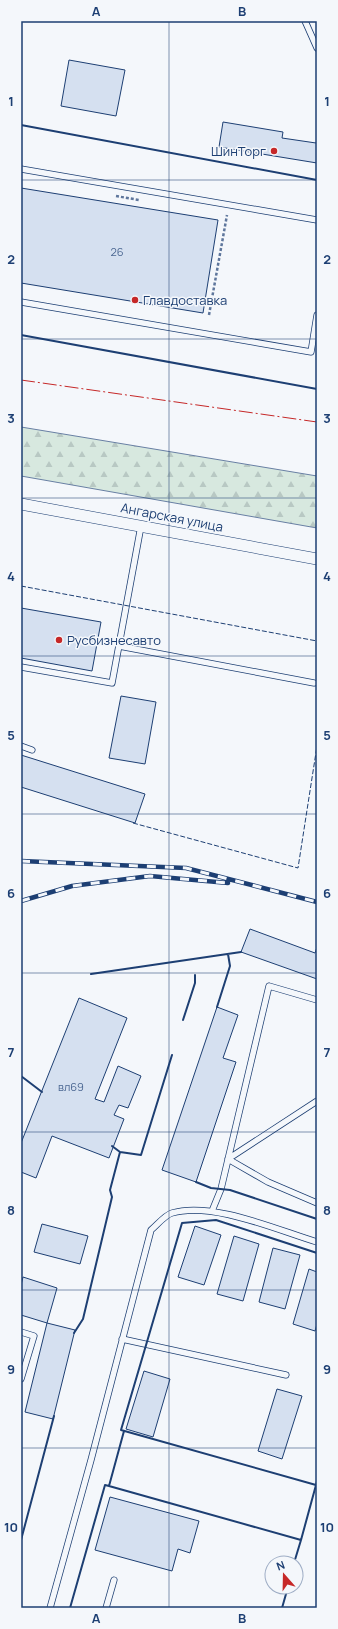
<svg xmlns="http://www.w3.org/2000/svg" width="338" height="1629" viewBox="0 0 338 1629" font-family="Manrope,sans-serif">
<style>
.forest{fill:url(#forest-firs);stroke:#687fa3}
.building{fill:#d5e0f0;stroke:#1d3f73}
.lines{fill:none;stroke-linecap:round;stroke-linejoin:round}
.service-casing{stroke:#1d3f73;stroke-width:7}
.minor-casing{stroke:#1d3f73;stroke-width:12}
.path{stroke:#5e769c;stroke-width:2.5;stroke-dasharray:3 2;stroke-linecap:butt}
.service{stroke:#f4f7fb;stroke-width:5.5}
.minor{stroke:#f4f7fb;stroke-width:11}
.rail-casing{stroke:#1d3f73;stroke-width:4.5}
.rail{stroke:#f4f7fb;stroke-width:3;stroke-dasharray:9;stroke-linecap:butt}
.fence{stroke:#1d3f73;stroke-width:1;stroke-dasharray:5 2;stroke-linecap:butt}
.wall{stroke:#1d3f73;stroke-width:2}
.power{stroke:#c62828;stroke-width:1;stroke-dasharray:14 3 2 3;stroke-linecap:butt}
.grid{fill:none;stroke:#1d3f73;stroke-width:1;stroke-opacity:0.55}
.poi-dot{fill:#c62828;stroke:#f4f7fb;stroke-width:1.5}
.labels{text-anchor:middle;stroke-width:3;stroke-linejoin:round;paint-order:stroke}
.number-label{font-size:11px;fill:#4b6792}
.poi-label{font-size:13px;fill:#1d3f73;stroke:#f4f7fb;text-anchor:start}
.street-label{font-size:13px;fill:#1d3f73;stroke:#f4f7fb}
.neatline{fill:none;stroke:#1d3f73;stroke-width:1.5}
.grid-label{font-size:13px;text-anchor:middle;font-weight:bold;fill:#1d3f73}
</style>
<defs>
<pattern id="forest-firs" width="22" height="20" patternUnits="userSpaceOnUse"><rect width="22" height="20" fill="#d7e8df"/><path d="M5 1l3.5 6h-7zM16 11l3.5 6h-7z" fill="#b8c8c3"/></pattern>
</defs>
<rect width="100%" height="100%" fill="#f4f7fb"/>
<path class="forest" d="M21,427l296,49v52l-296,-52z"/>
<path class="building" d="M69,60l56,10 -9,46 -55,-10z
M223,122l60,10 -1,6 34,5 1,-3v23l-98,-16z
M21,188l197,32 -15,93 -182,-30z
M21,608l80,14 -9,49 -71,-13z
M121,696l35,6 -11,62 -36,-6z
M21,755l124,39 -10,29 -114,-36z
M250,929l65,24 2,-6v32l-76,-27z
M79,998l48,20 -32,81 9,3 14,-36 23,10 -13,32 -9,-3 -5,10 10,4 -15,39 -57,-22 -16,42 -15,-6v-29z
M217,1007l21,8 -15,43 13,4 -40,120 -34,-12z
M42,1224l46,12 -8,28 -46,-12z
M195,1226l26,9 -17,50 -26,-8z
M234,1236l25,8 -16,57 -26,-7z
M273,1248l27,7 -15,54 -26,-7z
M309,1269l8,3v52l-2,7 -22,-7z
M23,1277l34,11 -10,35 -26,-8v-30z
M47,1323l28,7 -22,89 -28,-7z
M144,1371l26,8 -17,58 -27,-8z
M277,1389l25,7 -20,63 -24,-8z
M110,1497l89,24 -9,32 -12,-4 -6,22 -77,-21z"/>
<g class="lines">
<g class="service-casing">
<path id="service" d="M305,21l12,27
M21,169l296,51
M21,302l290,50 6,-37
M119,646l195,37
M21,667l91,16 29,-157
M21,746l11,4
M228,1159l89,-58
M228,1159l40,23 49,21
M212,1211l9,-22 48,-203 48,14
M21,1332l13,4 -13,43
M122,1339l164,36
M50,1608l41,-148 60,-230c6,-5 14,-15 21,-17 40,-12 105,17 145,29
M106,1608l8,-28"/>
</g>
<g class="minor-casing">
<path id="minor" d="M21,504l296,55"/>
</g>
<path class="path" d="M116,196l23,4
M209,315l18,-100"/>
<use href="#service" class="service"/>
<use href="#minor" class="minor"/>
<g class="rail-casing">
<path id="rail" d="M21,861l165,7 131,34
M21,901l51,-15 78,-10 78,7"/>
</g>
<use href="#rail" class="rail"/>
<path class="fence" d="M21,586l296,55
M133,823l165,45 19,-122"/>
<path class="wall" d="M21,125l296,55
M21,335l296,54
M91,974l150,-22
M217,1007l13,-41 -2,-12
M183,1020l12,-37v-8
M21,1076l21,16
M120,1152l21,3 31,-100
M196,1182l15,6 19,2 87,29
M317,1253l-101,-33 -34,3 -61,207 195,55 1,-4
M74,1333l9,-14 29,-122 -2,-7 10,-38 -8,-6
M124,1431l-15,55 192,54 15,-55
M21,1540l33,-124
M294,1563l7,-23
M70,1608l35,-123 4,1
M282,1608l6,-21"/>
<path class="power" d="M21,380l296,42"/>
</g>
<path class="grid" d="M169,21v1587M21,180h296M21,339h296M21,498h296M21,656h296M21,814h296M21,973h296M21,1132h296M21,1290h296M21,1448h296"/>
<g class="poi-dot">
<circle cx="274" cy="151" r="4"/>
<circle cx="135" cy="300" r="4"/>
<circle cx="59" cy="640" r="4"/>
</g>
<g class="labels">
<g class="number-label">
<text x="117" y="256">26</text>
<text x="71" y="1091">вл69</text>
</g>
<g class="poi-label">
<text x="266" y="156" text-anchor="end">ШинТорг</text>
<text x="143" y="305">Главдоставка</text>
<text x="67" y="645">Русбизнесавто</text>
</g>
<g class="street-label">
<text transform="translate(172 517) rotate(11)" y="5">Ангарская улица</text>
</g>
</g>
<rect width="338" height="1629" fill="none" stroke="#f4f7fb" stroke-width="44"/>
<g transform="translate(284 1575) rotate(340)"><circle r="19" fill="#f4f7fb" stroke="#9eadc5"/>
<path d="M0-3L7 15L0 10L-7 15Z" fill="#c62828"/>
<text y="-6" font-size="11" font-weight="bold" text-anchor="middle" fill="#1d3f73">N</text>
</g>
<rect x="22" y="22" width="294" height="1585" class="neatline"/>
<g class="grid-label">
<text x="96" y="16">A</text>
<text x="242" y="16">B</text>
<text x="11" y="106">1</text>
<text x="327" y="106">1</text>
<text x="11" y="264">2</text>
<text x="327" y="264">2</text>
<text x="11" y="423">3</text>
<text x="327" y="423">3</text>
<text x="11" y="581">4</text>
<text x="327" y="581">4</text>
<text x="11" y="740">5</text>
<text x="327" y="740">5</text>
<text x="11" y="898">6</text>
<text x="327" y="898">6</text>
<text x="11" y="1057">7</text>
<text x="327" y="1057">7</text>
<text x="11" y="1215">8</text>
<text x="327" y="1215">8</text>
<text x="11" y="1374">9</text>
<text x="327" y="1374">9</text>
<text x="11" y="1532">10</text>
<text x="327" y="1532">10</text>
<text x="96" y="1623">A</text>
<text x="242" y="1623">B</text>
</g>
</svg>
